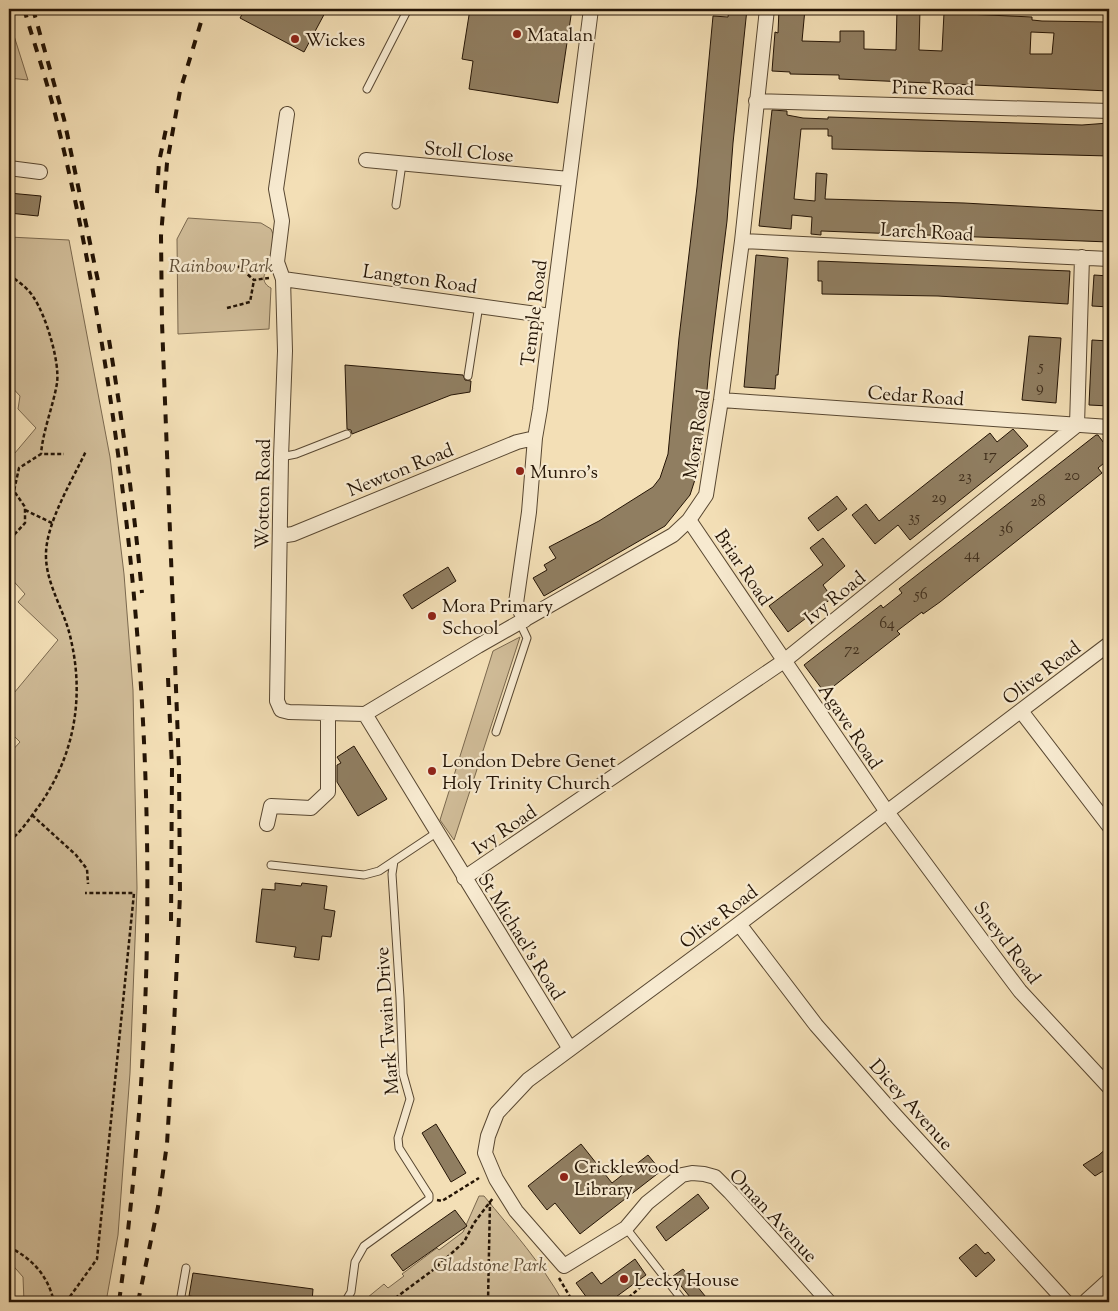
<svg xmlns="http://www.w3.org/2000/svg" width="1118" height="1311" viewBox="0 0 1118 1311" font-family="'Sorts Mill Goudy',serif">
<style>
.green{fill:#d0bc98;stroke:#7a684e}
.building{fill:#907e61;stroke:#241405;fill-rule:evenodd}
.lines{fill:none;stroke-linecap:round;stroke-linejoin:round}
.service-casing{stroke:#584731;stroke-width:9}
.minor-casing{stroke:#584731;stroke-width:16}
.tertiary-casing{stroke:#584731;stroke-width:20}
.path{stroke:#241405;stroke-width:2.5;stroke-dasharray:4 2.5;stroke-linecap:butt}
.service{stroke:#f7ead0;stroke-width:7}
.minor{stroke:#f7ead0;stroke-width:14}
.tertiary{stroke:#f7ead0;stroke-width:18}
.rail{stroke:#241405;stroke-width:4;stroke-dasharray:9 9;stroke-linecap:butt}
.poi-dot{fill:#8f2418;stroke:#f7ead0;stroke-width:2}
.labels{text-anchor:middle;stroke-width:4.5;stroke-linejoin:round;paint-order:stroke}
.number-label{font-size:16px;fill:#3f2e1c}
.poi-label{font-size:19px;fill:#241405;stroke:#f7ead0;text-anchor:start}
.street-label{font-size:19px;fill:#241405;stroke:#f7ead0}
.park-label{font-size:19px;font-style:italic;fill:#604f38;stroke:#f7ead0}
</style>
<rect width="100%" height="100%" fill="#f3dfb6"/>
<filter id="stains"><feTurbulence type="fractalNoise" baseFrequency=".004" numOctaves="4"/><feColorMatrix values="0 0 0 0 .2 0 0 0 0 .09 0 0 0 0 .02 0 0 0 .5 -.17"/></filter>
<radialGradient id="worn" r=".72"><stop offset=".6" stop-color="#630" stop-opacity="0"/><stop offset="1" stop-color="#630" stop-opacity=".3"/></radialGradient>
<path class="green" d="M9,20l19,60 -19,-2z
M188,218l73,5 10,6 2,5 -2,35c-10,4 -9,15 0,19l-2,41 -91,5 -1,-95z
M9,237l60,3 41,217 14,117 9,116 4,198 -7,185 -12,162 -12,67h-82l-1,-25 -14,-16v-507l11,-12 -11,-11v-32l49,-59 -40,-38 7,-8 -16,-18v-116l27,-32 -18,-19 2,-13 -11,-12z
M520,637l-66,203 -14,-20 53,-169z
M479,1196h5c28,34 58,68 79,106h-201l22,-18 4,4 16,-12 -2,-2 35,-26 2,2 24,-18z"/>
<path class="building" d="M245,9h82l-23,43 -64,-34z
M470,9h102l-14,94 -89,-14 4,-28 -11,-2z
M729,9h18l-14,134 -6,78 -17,137 -10,106 -10,31 -25,31 -121,70 -11,-18 14,-8 -3,-5 12,-7 -7,-11 50,-26 54,-34 7,-9 8,-24 11,-116 18,-151 16,-171 15,1z
M779,9h26l-3,32 38,1v-11h24v18l32,1 1,-41h23l-1,41 23,1 2,-38 88,4v3l10,1 67,1 -2,51h2v18l-270,-12v-4l-49,-1v-2l-18,-1 3,-39 3,1zM1031,32l23,1 -2,21h-22z
M772,110l15,1v4l16,3 25,1v-2l254,8 27,-2v33l-277,-7v-13h-4v-7h-27l-7,70 21,2 1,-28 11,1 -2,25 139,4 144,8 1,31 -288,-11v4l-10,-1 1,-17 -20,-2 -1,14 -32,-3z
M9,193l32,3 -3,20 -29,-3z
M756,255l32,3 -10,117h-2l-1,14 -31,-2z
M818,261l252,10 -2,33 -130,-8 -116,-2v-13h-4z
M1094,275l15,1v31l-17,-1z
M1029,336l32,2 -5,65 -34,-3z
M1092,340l17,1v65l-20,-1z
M345,365l118,10 2,5 6,1 -1,11 -19,3 -99,39 -1,-4 -4,-1z
M1013,429l15,17 -118,94 -12,-15 -23,19 -23,-29 14,-11 13,17 111,-88 7,9z
M1096,435h2l11,15v9l-11,9 4,5 -162,129 -17,12 -1,-2 -25,19 3,3 -75,59 -21,-28 77,-60 2,3 19,-15 -3,-4z
M837,496l10,13 -29,22 -10,-13z
M823,538l22,28 -22,19 9,13 -44,34 -19,-26 54,-41 -13,-17z
M448,567l8,14 -44,28 -9,-14z
M354,746l33,53 -29,17 -21,-34v-17l4,-2 -4,-6z
M275,883l26,3 1,-3 25,3 -3,23 11,2 -4,26 -9,-1 -3,24 -25,-3 2,-10 -40,-5 6,-53 13,1z
M436,1124l30,49 -15,9 -29,-49z
M581,1144l31,39 36,-28 13,16 -81,63 -25,-31 -8,7 -19,-24z
M1109,1146v33l-6,-8 -8,5 -12,-11 16,-10z
M698,1194l11,14 -43,33 -10,-14z
M455,1210l12,16 -64,45 -12,-16z
M976,1244l9,10 3,-2 7,8 -19,17 -17,-19z
M635,1259l11,16 -37,27h-19l-14,-19 16,-11 9,12z
M683,1269l27,33h-16l-21,-26z
M193,1273l120,16 -1,13h-62l-20,-3v2l-7,-1v2h-26v-5l-8,-1z"/>
<g class="lines">
<g class="service-casing">
<path id="service" d="M367,89l41,-80
M396,205l6,-41
M468,376l11,-71
M281,457l15,-3 51,-20
M496,732l31,-94 -7,-15
M271,865l93,10 15,-4 15,-10
M626,1228l58,74
M180,1302l6,-34
M345,1302l6,-10 4,-30 9,-16 65,-47v-4l-2,-3 -28,-44 -1,-10 12,-39 -7,-25 -3,-76 -8,-124 2,-13 42,-28"/>
</g>
<g class="minor-casing">
<path id="minor" d="M1108,9h1
M756,101l353,10
M287,114l-11,75 6,32 -5,41 6,17 2,72 -4,106 -4,244 4,9 8,2 76,2 113,-68 195,-111 16,-15 17,-25 15,-95 21,-159 25,-232
M366,160l203,19
M9,168l31,4
M742,241l367,18
M283,279l268,37
M721,400l388,27
M689,520l198,292 94,127 39,52 89,96
M280,536l13,-2 224,-92 18,-4
M525,620l-9,-17 13,-91 6,-74 5,-29 51,-400
M1021,711l88,115
M365,714l205,335
M267,824l4,-18 40,2 17,-16v-79
M464,878l320,-217 293,-236 5,-168
M739,924l77,101 79,90 171,187
M829,1302l-99,-110 -15,-15 -11,-3 -12,-1 -10,2 -35,28 -21,25 -62,38 -48,-55 -20,-32 -11,-26 3,-17 9,-23 31,-33 187,-138 394,-298"/>
</g>
<g class="tertiary-casing">
<path id="tertiary" d="M1088,1302l21,-19"/>
</g>
<path class="path" d="M238,266l16,14 15,-2
M9,275c9,6 20,14 25,23 12,18 26,64 23,85 -4,24 -14,47 -16,71
M227,308l23,-6 4,-22
M25,510l27,13
M9,536l3,1 13,-14v-16l-11,-16 5,-23 22,-14h23
M32,815l44,40 11,14 1,15
M9,841c11,-8 19,-20 27,-31 37,-50 49,-109 35,-170 -6,-30 -26,-56 -25,-87 1,-32 26,-72 40,-102
M437,1200l5,1 37,-23
M9,1247c24,12 39,29 45,55
M559,1278l14,24
M66,1302l31,-43 37,-366h-49
M390,1302l43,-32 31,-28 10,-19 19,-25
M488,1302l2,-101
M630,1302l-3,-3 25,-22"/>
<use href="#service" class="service"/>
<use href="#minor" class="minor"/>
<use href="#tertiary" class="tertiary"/>
<path class="rail" d="M24,9c11,37 24,75 33,113 29,117 49,236 64,355 35,277 36,549 -2,825
M33,9l31,110 34,162
M157,193l2,-31 7,-33
M109,340c14,84 25,168 33,253
M168,678l4,89 -1,156
M138,1302l20,-95 9,-63 7,-118 6,-131 -1,-128 -17,-444 -1,-87 6,-73 13,-72 25,-82"/>
</g>
<g class="poi-dot">
<circle cx="517" cy="34" r="5"/>
<circle cx="295" cy="39" r="5"/>
<circle cx="520" cy="471" r="5"/>
<circle cx="432" cy="616" r="5"/>
<circle cx="432" cy="771" r="5"/>
<circle cx="564" cy="1177" r="5"/>
<circle cx="624" cy="1279" r="5"/>
</g>
<g class="labels">
<g class="number-label">
<text x="1041" y="371">5</text>
<text x="1040" y="392">9</text>
<text x="990" y="460">17</text>
<text x="1072" y="480">20</text>
<text x="965" y="481">23</text>
<text x="939" y="502">29</text>
<text x="1038" y="506">28</text>
<text x="914" y="522">35</text>
<text x="1006" y="533">36</text>
<text x="972" y="559">44</text>
<text x="921" y="599">56</text>
<text x="887" y="628">64</text>
<text x="852" y="654">72</text>
</g>
<g class="poi-label">
<text x="527" y="41">Matalan</text>
<text x="305" y="46">Wickes</text>
<text x="530" y="478">Munro's</text>
<text x="442" y="612">Mora Primary<tspan x="442" dy="22">School</tspan></text>
<text x="442" y="767">London Debre Genet<tspan x="442" dy="22">Holy Trinity Church</tspan></text>
<text x="574" y="1173">Cricklewood<tspan x="574" dy="22">Library</tspan></text>
<text x="634" y="1286">Lecky House</text>
</g>
<g class="street-label">
<text transform="translate(933 87) rotate(1)" y="7">Pine Road</text>
<text transform="translate(469 151) rotate(5)" y="7">Stoll Close</text>
<text transform="translate(927 231) rotate(3)" y="7">Larch Road</text>
<text transform="translate(420 278) rotate(8)" y="7">Langton Road</text>
<text transform="translate(533 313) rotate(-83)" y="7">Temple Road</text>
<text transform="translate(916 395) rotate(4)" y="7">Cedar Road</text>
<text transform="translate(696 434) rotate(-81)" y="7">Mora Road</text>
<text transform="translate(400 469) rotate(-22)" y="7">Newton Road</text>
<text transform="translate(262 494) rotate(-89)" y="7">Wotton Road</text>
<text transform="translate(744 567) rotate(56)" y="7">Briar Road</text>
<text transform="translate(834 597) rotate(-39)" y="7">Ivy Road</text>
<text transform="translate(1041 672) rotate(-37)" y="7">Olive Road</text>
<text transform="translate(851 726) rotate(56)" y="7">Agave Road</text>
<text transform="translate(504 829) rotate(-34)" y="7">Ivy Road</text>
<text transform="translate(718 916) rotate(-37)" y="7">Olive Road</text>
<text transform="translate(522 936) rotate(58)" y="7">St Michael's Road</text>
<text transform="translate(1008 942) rotate(53)" y="7">Sneyd Road</text>
<text transform="translate(386 1021) rotate(-94)" y="7">Mark Twain Drive</text>
<text transform="translate(912 1104) rotate(48)" y="7">Dicey Avenue</text>
<text transform="translate(774 1215) rotate(47)" y="7">Oman Avenue</text>
</g>
<g class="park-label">
<text x="221" y="272">Rainbow Park</text>
<text x="490" y="1271">Gladstone Park</text>
</g>
</g>
<rect width="1118" height="1311" fill="none" stroke="#f3dfb6" stroke-width="30"/>
<rect x="10" y="10" width="1098" height="1291" fill="none" stroke="#241405" stroke-width="2.5"/>
<rect x="15" y="15" width="1088" height="1281" fill="none" stroke="#241405"/>
<rect width="100%" height="100%" filter="url(#stains)"/>
<rect width="100%" height="100%" fill="url(#worn)"/>
</svg>
